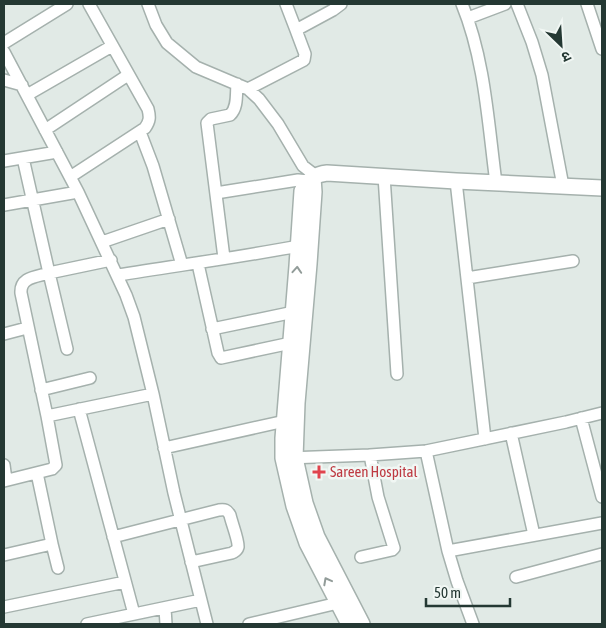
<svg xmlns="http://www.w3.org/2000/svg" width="606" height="628" viewBox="0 0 606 628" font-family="'Asap Condensed','Noto Sans Devanagari',sans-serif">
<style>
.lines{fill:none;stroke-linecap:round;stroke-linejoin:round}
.minor-casing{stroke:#a5b1ad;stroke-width:14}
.tertiary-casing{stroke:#a5b1ad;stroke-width:18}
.minor{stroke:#fff;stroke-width:11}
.tertiary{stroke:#fff;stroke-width:15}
.oneway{stroke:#929c99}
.health-dot{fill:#e0444e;stroke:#f1f7f4;stroke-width:2}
.labels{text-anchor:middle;stroke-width:5;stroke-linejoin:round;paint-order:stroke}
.health-label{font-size:15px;fill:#be3a42;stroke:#f1f7f4;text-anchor:start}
</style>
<rect width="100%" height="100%" fill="#e1eae6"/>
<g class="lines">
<g class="minor-casing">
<path id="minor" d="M148,4l8,21 11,18 29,24 52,22 11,10 19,25 25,42 13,10
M286,4l10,26
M462,4c23,56 26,119 34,179
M517,4l15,38 10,33 21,111
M587,4l15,45
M468,18l37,-14
M4,43l63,-39
M4,52l74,140 48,103 8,22 19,77 21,99 33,131
M4,80l18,5
M248,89l56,-29 1,-6 -9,-24 37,-20 8,-6
M27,95l85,-49
M45,130l83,-55
M140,132l13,34 29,99
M4,161l53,-9
M384,176l13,198
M70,177l75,-49c5,-7 5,-11 3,-19l-59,-105
M456,181l29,258
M216,193l82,-13 11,1 5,2
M4,205l74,-13
M102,242l67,-23
M224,258l-17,-135 4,-4 19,-4c8,-7 6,-21 7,-31
M198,264l20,89 3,5 70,-15
M118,275c62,-10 124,-18 186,-30
M467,278l106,-17
M212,329l82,-17
M4,334l23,-6
M67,349l-18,-76 62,-13
M41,390l49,-12
M79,409l55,205
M47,416l106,-22
M581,418l21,79
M511,433l23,102
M164,448l121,-27h7
M426,451l22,100 9,30 16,43
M288,458l82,-3 56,-4 140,-29 36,-9
M4,465l2,15
M4,481l48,-12 4,-4 -9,-49 -26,-123c-1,-16 15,-16 28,-20l-26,-115
M113,537l106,-27c6,-1 8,0 11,5 1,6 9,26 8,32 -1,4 -3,4 -6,6l-41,9
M52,544l6,24
M448,551l154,-28
M4,555l48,-11 -15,-71
M361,557l31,-7 2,-2 -16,-51 -8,-42
M516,577l86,-23
M4,607l121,-25
M165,608l1,16
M87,624l114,-24
M249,624l89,-21"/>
</g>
<g class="tertiary-casing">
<path id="tertiary" d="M313,178l1,14 -5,72 -12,139 -2,55 10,45 12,34 45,87
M349,624l-42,-81 -13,-37 -11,-48v-20l14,-172 5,-75c4,-10 14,-17 25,-18l129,8 146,7"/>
</g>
<use href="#minor" class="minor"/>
<use href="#tertiary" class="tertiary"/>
</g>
<defs><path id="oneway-chevron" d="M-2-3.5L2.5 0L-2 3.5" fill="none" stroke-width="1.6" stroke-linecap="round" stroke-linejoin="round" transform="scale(1.25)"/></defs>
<g class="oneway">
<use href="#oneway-chevron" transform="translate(297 270) rotate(-86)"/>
<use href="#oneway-chevron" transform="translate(327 581) rotate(-118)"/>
</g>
<path class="health-dot" d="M316.5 464.5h5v5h5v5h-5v5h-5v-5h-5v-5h5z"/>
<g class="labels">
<g class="health-label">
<text x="330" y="477">Sareen Hospital</text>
</g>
</g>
<rect width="606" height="628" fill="none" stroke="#243833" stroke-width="10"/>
<g transform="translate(561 45) rotate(155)" stroke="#f1f7f4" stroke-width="4" paint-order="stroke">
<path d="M0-4L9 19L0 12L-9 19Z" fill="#243833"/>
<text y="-8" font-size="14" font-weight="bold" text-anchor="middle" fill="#243833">उ</text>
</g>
<path d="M426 598v8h84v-8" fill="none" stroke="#243833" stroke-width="2.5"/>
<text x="434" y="598" font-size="15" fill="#243833" stroke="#f1f7f4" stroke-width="4" paint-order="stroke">50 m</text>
</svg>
